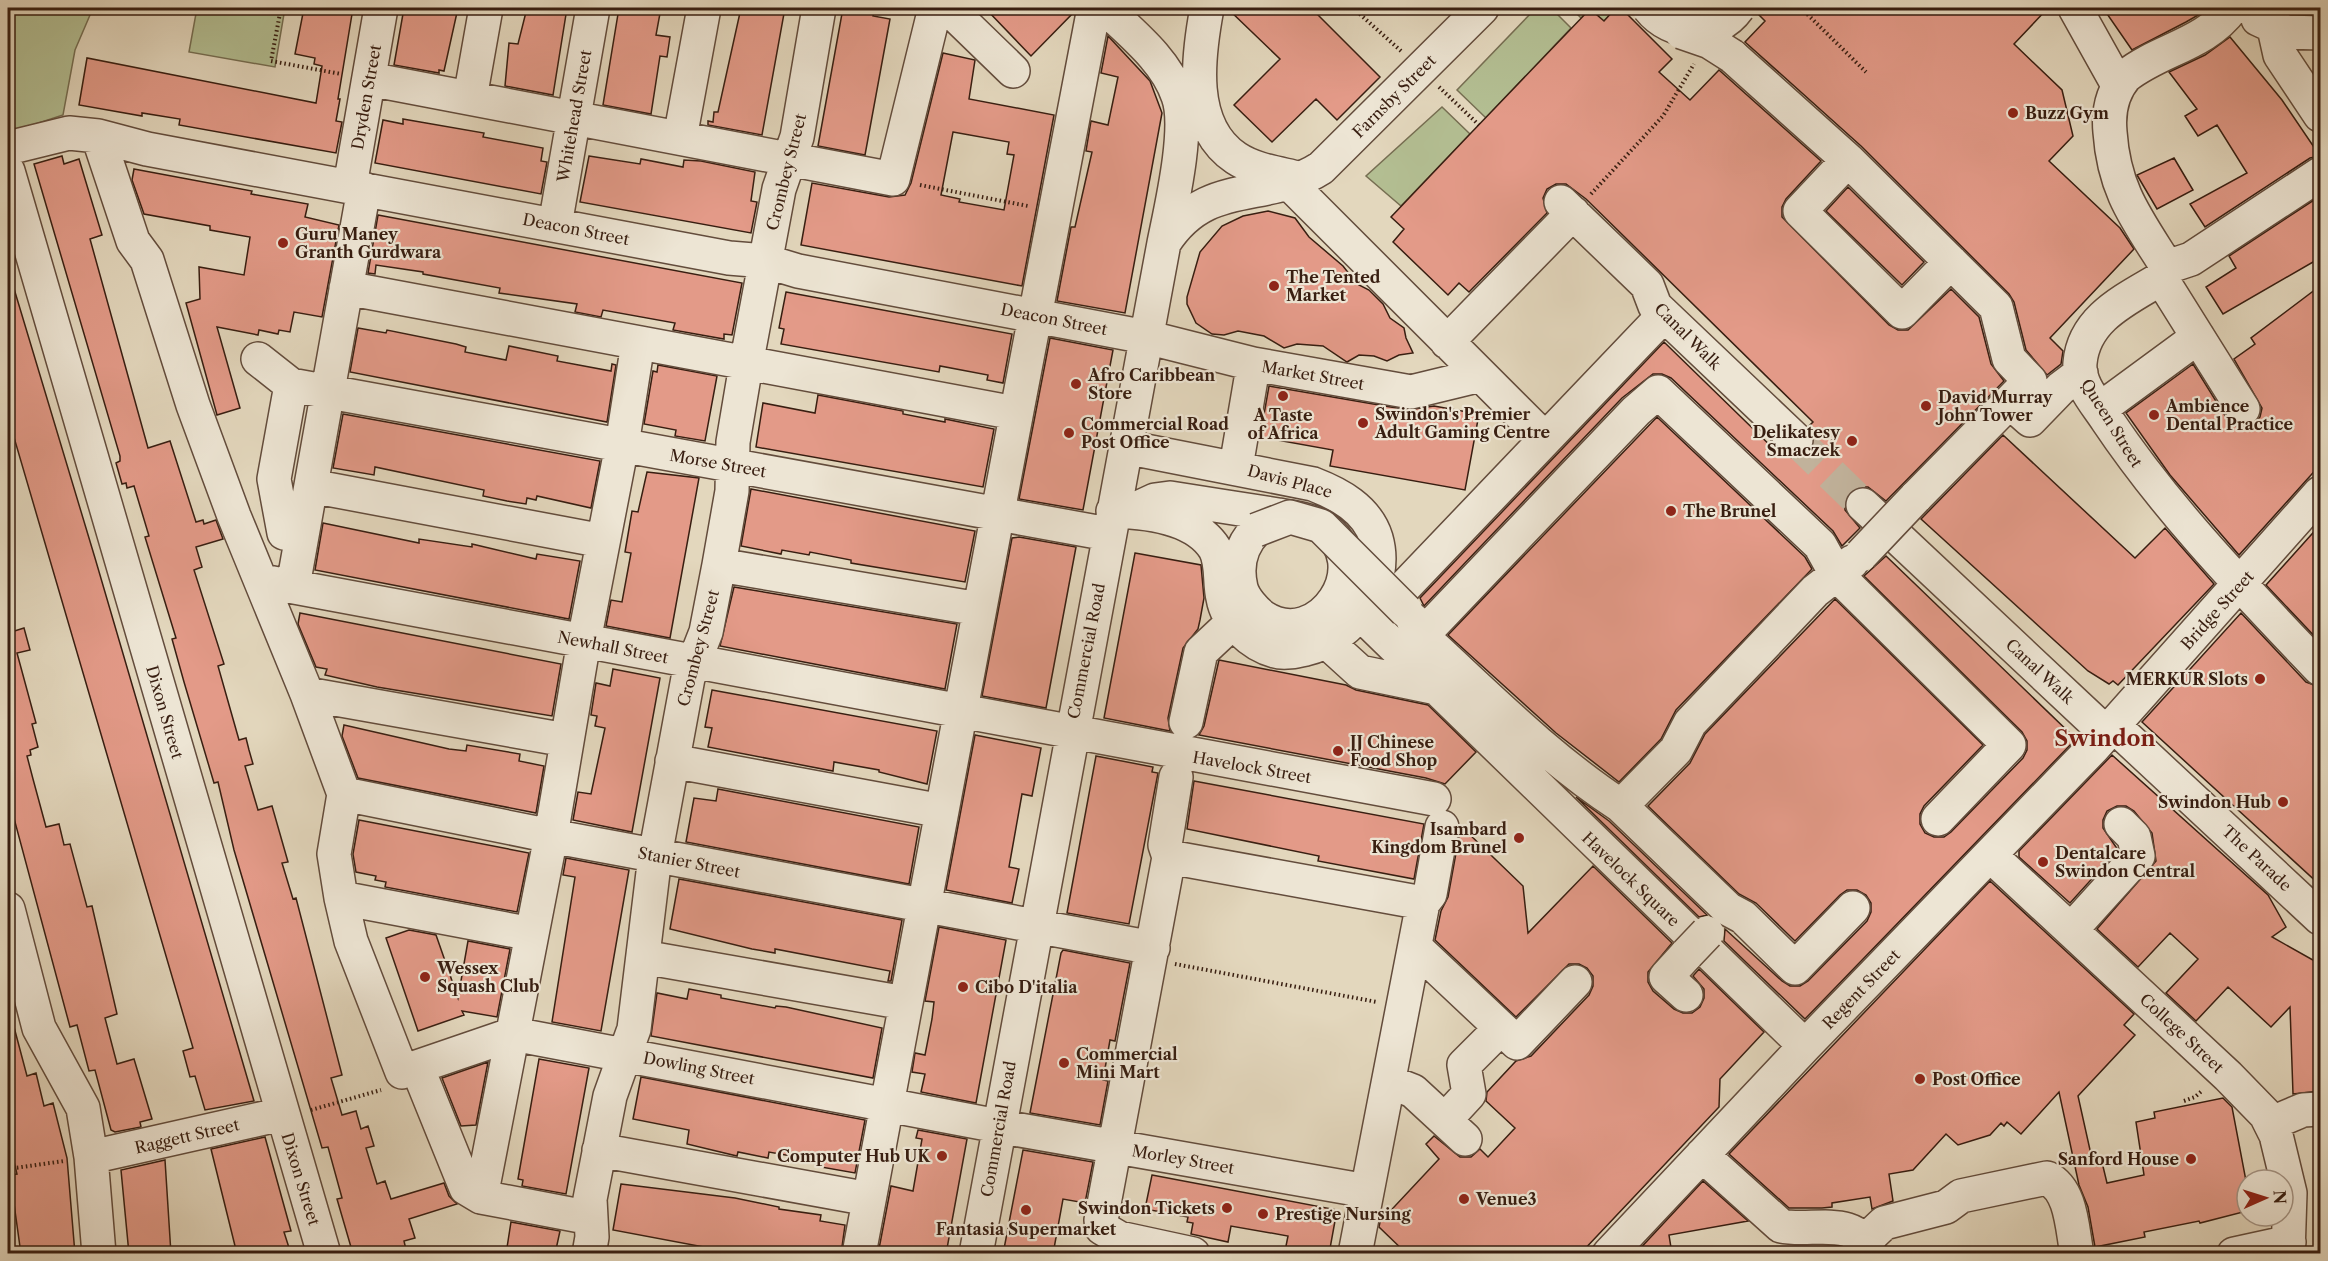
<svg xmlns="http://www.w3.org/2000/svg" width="2328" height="1261" viewBox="0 0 2328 1261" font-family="'Libre Caslon Text',serif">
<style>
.green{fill:#b3be92;stroke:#766e52;stroke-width:1.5}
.building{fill:#e39a88;stroke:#381e11;stroke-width:1.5;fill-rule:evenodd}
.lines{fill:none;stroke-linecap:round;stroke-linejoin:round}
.minor-tunnel{stroke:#c1b29b;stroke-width:33;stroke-dasharray:33 16;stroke-linecap:butt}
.minor-casing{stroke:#634c3c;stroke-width:36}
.path{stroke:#381e11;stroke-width:4;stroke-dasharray:1.5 3;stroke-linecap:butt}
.minor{stroke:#ede5d4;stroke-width:33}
.minor-bridge-casing{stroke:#634c3c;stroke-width:36;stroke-linecap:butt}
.minor-bridge{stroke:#ede5d4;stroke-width:33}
.poi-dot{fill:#8f2418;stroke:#ede5d4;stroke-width:2}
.labels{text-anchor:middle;stroke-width:4.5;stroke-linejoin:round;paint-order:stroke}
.street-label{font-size:16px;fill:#381e11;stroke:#ede5d4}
.poi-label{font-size:16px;font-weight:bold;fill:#381e11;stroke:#ede5d4;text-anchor:start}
.district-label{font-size:22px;font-weight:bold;fill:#7a1f14;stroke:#ede5d4}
</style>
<rect width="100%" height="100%" fill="#e3d7bd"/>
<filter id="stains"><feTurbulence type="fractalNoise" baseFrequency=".00333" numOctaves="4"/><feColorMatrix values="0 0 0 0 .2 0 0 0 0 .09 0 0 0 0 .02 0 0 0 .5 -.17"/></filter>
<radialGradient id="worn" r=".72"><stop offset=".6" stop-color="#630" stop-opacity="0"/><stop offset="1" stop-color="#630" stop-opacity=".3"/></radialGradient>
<path class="green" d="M8,8h85l-18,42 -12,65 -55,18z
M197,8h88l-10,59 -86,-15z
M1536,8h15l20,20 -85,90 -29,-28z
M1571,8h45l-12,13 -14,-12 -9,9z
M1442,107l28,27 -69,72 -35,-30z"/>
<path class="building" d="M304,8h49l-15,91h2l-4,22 6,1 -6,31 -157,-28 1,-6 -38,-6v3l-63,-11 8,-47 229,45 6,-37 -8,-2 1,-6 -20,-4z
M404,8h54l-14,63 -5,-1v3l-45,-8z
M527,8h40l-14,87 -48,-9 4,-43 9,1z
M619,8h42l-5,27 14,2 -3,20 -7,-1 -9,58 -48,-9z
M741,8h44l-23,127 -54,-10v-4l5,1 1,-10h4z
M843,8h32l-2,8 17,3 -25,136 -47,-9z
M985,8h90l-1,4 -43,44z
M1227,8h84l69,69 -43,43 -21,-21 -44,43 -38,-37 46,-46z
M1616,8h5l51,51 -13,13 31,28 29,-30 102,91 -35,38 -4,8v10l107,108 9,5h10l43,-41 28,28 12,47 13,17 -118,120 -18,-14h-10l-8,5 -5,8v10l15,18 -18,18 -9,-15 -162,-153 -9,-4h-9l-31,24 -198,208 -4,-8 244,-256 117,114 2,-2 9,4h10l7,-5 5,-8v-10l-5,-9 4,-4 -227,-223 -20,-15h-10l-9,5 -4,9 4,15 -78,79 -10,-9 -11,12 -55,-53 11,-13 -13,-12 79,-83 120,-125 14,12z
M1756,8h292l-34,36 48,46 11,46 -24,25 71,67 14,21 -84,89 13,13 -2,13 -14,11 -21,-25 -12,-48 -5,-8 -148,-148 -116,-104 20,-21 -9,-9z
M2103,8h98l-1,6 -14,8 -54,28z
M1108,36l42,45 12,32 -37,200 -68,-12 14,-74h4l17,-75 -6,-1 5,-30 17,4 10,-48 -17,-4z
M2230,37l52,63 38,56 -10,2 -105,69 -15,-23 57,-31 -30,-48 -19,11 -13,-20 12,-7 -28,-37 36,-17z
M943,53l32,7 -6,39 85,16 -32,171 -221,-41 11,-62 77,14 16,-2 6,-12zM953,132l56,10 -2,12 7,1 -10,55 -45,-8 1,-3 -19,-4z
M403,119l81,14 -1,4 60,11 -2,13 6,1 -6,32 -166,-31 8,-43 20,4z
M62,156l2,8 15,-5 6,20 17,56 -12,4 58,209 22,-7 26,81 7,-2 1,4 12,-4 7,19 -27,8 6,20 -8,3 30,94 -6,2 21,74 7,-2 3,12 4,14 -8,2 13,44 14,-4 16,56 -6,1 11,36 3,-1 46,177 -11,3 11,37 14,-4 5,18 7,-3 6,20 -8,2 11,36 8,-3 6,18 53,-16 5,13 8,8 -48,15 6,19 -11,3 3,13h-54l-16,-55 5,-1 -14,-51 -6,1 -88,-298 -16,-68 -4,1 -30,-101 -12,-43 4,-1 -31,-101 4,-1 -15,-50 -7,2 -1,-5 -4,1 -6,-21 4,-2v-5l-86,-292z
M589,156l51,8 1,-5 42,8 1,-7 17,1 54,11 -4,29 6,1 -6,31 -171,-31z
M2174,158l19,32 -36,19 -20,-34z
M134,169l118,22 -1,3 57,10 -3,13 34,8 -17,92 -28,-5 -4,20 -11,-2 -1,4 -19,-4 -1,5 -41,-8 23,81 -23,7 -31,-112 14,-4 -1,-32 45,8 6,-38 -40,-7v-4l-66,-12 -12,-34z
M1848,187l76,75 -22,23 -76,-74z
M2320,196v62l-97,56 -17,-27 30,-19 -7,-12z
M1268,211l27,7 14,19 34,29 14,18 12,6 14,14 7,14 14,10 2,10 7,15 -14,2 -12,6 -13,-5 -15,-1 -12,7 -24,-16 -26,-2 -13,4 -20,-12 -26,-5 -14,4 -12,-1 -16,-11 -9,-19v-7l13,-45 22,-26 21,-10z
M378,215l364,68 -10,52 -8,-1v5l-51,-9 2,-7 -72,-13 -2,7 -26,-5 2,-8 -78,-11 1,-5 -77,-14v-2l-47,-7 -1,9 -7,-1z
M12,282l83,276 159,543 -49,9 -10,-34 -5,1 -7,-26 10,-3 -185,-631v-134z
M2320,286v179l-81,90 -69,-80 -44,-62 67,-49 34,55 7,6 9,3 10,-3 7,-8 2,-9 -28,-49 21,-15 -4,-6z
M786,292l226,42 -9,49 -16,-3 1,-5 -48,-9 -1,6 -158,-28 3,-15 -5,-1z
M358,328l28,5 1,-3 69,14 10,3 -1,5 41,8 3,-14 49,10 -1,5 54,10 1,-7 4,1 -9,57 -257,-50z
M1050,338l63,12 -30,160 -64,-11z
M658,365l59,11 -12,65 -30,-5 1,-6 -32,-6 9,-53 4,1z
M1269,386l139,24 26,-4 45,8 -14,76 -135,-24 3,-16 -73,-13z
M818,395l85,16v3l42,8v-3l49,10 -11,58 -227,-40 7,-44 52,10z
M343,414l257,47 -9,47 -54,-12 -1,4 -9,-2 -1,6 -19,-3 -24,-5 1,-6 -109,-23 -1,8 -41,-7z
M1657,417l148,140 7,12 -136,141 -15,29 -42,43 -63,-49 -108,-98z
M2003,435l132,123 30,-30 49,56 -96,101 -5,-4 -4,3 -21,-13 -167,-152z
M647,472l52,6 -29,160 -64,-12 5,-26 11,2 9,-49 -6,-1 7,-41 6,1z
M751,489l224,42 -10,51 -114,-19v-3l-41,-8 -1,3 -27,-5 -1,4 -40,-8z
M323,523l96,20v-4l53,8v-3l64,15 1,-5 43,7 -11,58 -254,-49z
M2320,525v117l-54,-57z
M1019,537l57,10 -30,161 -64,-12 30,-158z
M1135,553l66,12 3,33 -4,22 -2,9 -15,19 -15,70 2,13 -66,-13z
M1886,556l190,183 -271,280 -81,-78 1,-12 57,52 8,5h10l8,-5 59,-60 4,-9v-9l-5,-8 -9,-5h-10l-7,5 -45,46 -39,-38 -17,-9 -91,-88 42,-43 15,-29 130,-135 148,146 -59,61 -4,8v10l5,9 9,4h10l7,-5 72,-74 4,-8v-9l-5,-9 -158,-156z
M734,587l223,37 -12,65 -225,-43z
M300,613l261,51 -9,52 -175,-29 -52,-12 2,-6 -11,-2 -18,-43z
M2241,613l65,69 14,5v198l-178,-163z
M24,628l6,22 -13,3 19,70 -4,1 6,23 -8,3 1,5 -4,1 6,23 13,48 13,-3 5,21 6,-1 17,63 5,-1 25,108 -12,4 12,46 17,-5 18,60 -12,3 1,5 -26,5 -4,-2 -16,-60 -6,1 -12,-46 -7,2 -62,-231v-163z
M1219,660l127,25 10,5 72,15 48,47 -31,32 -19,-6 -227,-43 5,-9z
M613,669l47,9 -28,154 -59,-12 5,-28 13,2 14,-66 -10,-2 2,-10 -6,-1 5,-32 14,3z
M712,690l225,41 -10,53 -48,-12v-2l-45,-8 -1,9 -125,-24 4,-19 -7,-1z
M344,725l105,24 17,2 1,-6 53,9 -1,7 25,5 -8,47 -178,-35 -16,-42z
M975,735l66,13 -9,48 -10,-2 -13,73 10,2 -7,34 -66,-13z
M2112,755l156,140 18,32 -14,10 48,27v127l-27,3 -3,-87 -19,20 -43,-40 -32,34 -30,-28 32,-34 -28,-26 -32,34 -41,-38 59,-68 -4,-28 -18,-22 -8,-5h-9l-10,5 -4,9v8l15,22 -48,53 -51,-46v-6z
M1096,756l57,11 -1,5 6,1 -29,151 -62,-11z
M1194,781l230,43 -10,55 -96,-18 1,-5 -132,-27z
M718,789l201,38 -10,57 -223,-42 8,-44 22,3z
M1576,797l33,24 98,94 -8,2z
M359,820l170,33 -12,59 -132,-25 1,-5 -11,-2 1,-4 -20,-4 -3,-18z
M1460,831l7,1 56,54 5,47 65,-67 79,77 -24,29v10l5,9 21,18 9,4h9l8,-6 4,-9v-9l-11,-13 6,-7 65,63 -44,47 -1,28 -139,147h-173l-28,-27 1,-5 59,-63 -13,-15 8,-8 26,21h11l9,-8 8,8 27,-29 -29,-27 1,-9 29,-31 15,-5 58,-61 4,-9v-10l-6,-8 -8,-4h-10l-53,53 -81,-77 6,-29 7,-14z
M566,858l63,12 -28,161 -49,-9 23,-145 -12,-2z
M679,879l223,41 -11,61h-3l2,-10 -115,-22v4l-23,-4 -82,-20z
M1990,881l144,133 -10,11 11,10 -57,61 14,63 9,-1 6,25 37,-8 -8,-53 19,-4 -1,-6 69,-14 9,9 15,79v25l-47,12 -1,-2 -55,11 1,5 -50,10 -7,-40 -9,-22 -20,-93 -38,42 -14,-12 -3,4 -3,-3 -11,12 -32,10 -12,-11 -33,36 -24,4 4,27 -21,8 -2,-12 -38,6v4l-10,1h-33l-60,-54z
M939,927l67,13 -30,163 -55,-11 4,-18 -13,-2 3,-19 10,2 7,-36 2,-17 -9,-1z
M409,930l27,5 22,63 10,-57 42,8 -13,68 -35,-6 2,4 -46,16 -32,-93z
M1063,950l67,13 -15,78 -5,-1 -7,40 5,1 -8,44 -70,-12 31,-160z
M689,989l32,6v3l54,10 1,-2 10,1 96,21 -9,50 -222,-42 6,-43 30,6z
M14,1027l13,49 9,-3 8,33 9,-3 14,55 8,96h-54l-11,-79 7,-1 -9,-38v-108z
M539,1059l50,9 -23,126 -44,-8 1,-6 -5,-1z
M488,1062l-12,63 -15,1 -19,-48z
M641,1077l224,43 -10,53 -34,-6 1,-2 -14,-3v-3l-39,-7 -1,6 -30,-6 -1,4 -50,-12 2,-14 -56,-11z
M918,1130l49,9 -21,115h-68l13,-68 22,5 9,-52 -6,-1z
M265,1137l26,94 -7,1 7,22h-54l-26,-105z
M1023,1150l70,12 -8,41 -22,-4 -10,55h-50z
M165,1160l6,94h-42l-8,-84z
M1152,1175l185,35 -8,44 -44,-3 3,-15 -57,-10 -3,16 -37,-8 2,-11 -6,-1 1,-5 -43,-8z
M1703,1181l45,40 -79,14 3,19h-37z
M621,1184l114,14 44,9v2l42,6 -1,6 25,4 -4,29h-100l-128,-24z
M511,1222l49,9 -5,23h-49z"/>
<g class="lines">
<path class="minor-tunnel" d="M1796,440l67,65"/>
<g class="minor-casing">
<path id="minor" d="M948,8l65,63
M1207,8c-9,48 -19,118 29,150 18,12 41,15 62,20
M2075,8l43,77
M2258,19l28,13 34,1
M2274,28l6,27 40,60
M1732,56l116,104 148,147 13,52 21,22 -115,117
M369,79l524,100 42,-171
M470,98l16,-90
M98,136l35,105 14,19 46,145 41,111 73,178 37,100 -10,60 7,44 10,43 51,131 111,-38 501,95 353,62
M680,138l24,-130
M8,148l61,-15 29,3 49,13 582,109 36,3 33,10 348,66 107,27 158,28 70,-17
M1848,160l-48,51 102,101 49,-50
M8,171l316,1083
M1289,183l256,256
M350,186l31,-178
M1561,202l86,83 8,21 141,134
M555,225l38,-217
M1164,243c43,-67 101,-39 157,-75l161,-160
M2167,267l-2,9c-35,22 -81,40 -85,87 -2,21 16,40 27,57 61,91 138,170 213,249
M2167,267c-30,-48 -53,-76 -57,-135 -2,-21 2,-40 16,-56 34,-27 79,-31 106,-68
M2167,267l24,-8 129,-85
M2161,278l82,131
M346,288l669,125
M1664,315l-294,308 435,423
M1447,342l126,-129
M258,359l33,26
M2100,409l98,-72
M2021,412l9,8 31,-32 20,-15
M1236,467l16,-94
M311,486l292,55
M1863,505l14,13
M1142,506l13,-6 15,-2c36,6 72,11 108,17 15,3 32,4 44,12 57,36 -3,127 -59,90 -8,-6 -19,-18 -22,-29 -5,-21 -1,-42 15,-58
M1113,511c34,1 83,7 102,38 8,15 4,34 8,49 4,24 29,47 52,53 9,3 22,0 31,-2 46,-11 84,-63 70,-111 -9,-29 -37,-44 -63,-54l-188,-37
M284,533l-10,-54 17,-94 817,149
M1895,535l211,198
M719,565l260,44
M262,581l1172,218
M293,586l71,-397
M1413,620l12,19c63,58 124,120 196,167l55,-56 14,-27 125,-132 37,-29
M1425,639l5,-12 206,-216 22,-19 162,153 16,29 173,171 -71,74
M1327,642l33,30 77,16
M307,694l259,46
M1186,722l15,-70 32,-30
M2113,725l207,193
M672,761l270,50
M344,794l207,42 602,112
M1621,806l107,103 15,8 52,51 58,-60
M1991,856l237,220 38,39 10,20 14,58 -2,61
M1169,857l-4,-12 11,-68
M341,898l191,36
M1423,903l7,-9 12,-67
M8,909l31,119 44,80 8,49 8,97
M2071,930l67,-74 -4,-19 -13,-13
M1415,947l102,96 58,-61
M643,957l262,46
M1686,995l-20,-18 21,-23
M417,1067l49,121 15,9
M1390,1082l23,9 52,48
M1445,1120l24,-26 -5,-29 37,-37
M2272,1123l31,-13 17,-1
M599,1150l270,49
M1702,1155l79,71c30,7 77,-13 89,28
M91,1157l191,-43
M591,1218l-110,-21 70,-361 33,-195 38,-196 16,-102
M1865,1241l19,-18 62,-16 15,-11 86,-18c25,12 25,51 30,76
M589,1254l3,-17 -2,-38 20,-103 24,-67 21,-173 33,-178 18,-46 13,-67 13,-74 1,-49 13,-77 33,-176 18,-52 22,-129
M859,1254c77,-416 155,-831 235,-1246
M976,1254l188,-1011c7,-35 26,-115 14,-147 -12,-36 -47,-63 -73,-88
M1193,1254l-74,-16 -17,-10 -1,-8 68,-363 254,46 -68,351
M1609,1254l196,-208 288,-298 227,-255
M2234,1254l55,-12"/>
</g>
<path class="path" d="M281,8l-10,53 70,13
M1353,8l48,43
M1801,8l65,64
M1439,87l40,38
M8,98v11
M920,185l108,21
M1591,194l72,-78 31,-52
M1175,964l202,38
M2184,1101l11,-4 8,-7
M311,1110l70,-20
M8,1169l56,-8"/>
<use href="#minor" class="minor"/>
<g class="minor-bridge-casing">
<path id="minor-bridge" d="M1649,8c22,28 67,31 89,0
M1681,32l29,10 22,14
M1256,530l34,-13 31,9 85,85
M1861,555l54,-57
M1687,954l20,-21"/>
</g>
<use href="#minor-bridge" class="minor-bridge"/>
</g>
<g class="poi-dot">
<circle cx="2013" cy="113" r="6"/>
<circle cx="283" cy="243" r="6"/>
<circle cx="1274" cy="286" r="6"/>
<circle cx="1076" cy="384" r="6"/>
<circle cx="1283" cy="396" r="6"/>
<circle cx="1926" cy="406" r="6"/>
<circle cx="2154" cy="415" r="6"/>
<circle cx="1363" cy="423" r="6"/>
<circle cx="1069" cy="433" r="6"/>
<circle cx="1852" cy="441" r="6"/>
<circle cx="1671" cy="511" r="6"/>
<circle cx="2260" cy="679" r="6"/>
<circle cx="1338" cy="751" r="6"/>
<circle cx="2283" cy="802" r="6"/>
<circle cx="1519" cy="838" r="6"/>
<circle cx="2043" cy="862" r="6"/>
<circle cx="425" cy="977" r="6"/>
<circle cx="963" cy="987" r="6"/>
<circle cx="1064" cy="1063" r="6"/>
<circle cx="1920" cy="1079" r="6"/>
<circle cx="942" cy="1156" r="6"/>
<circle cx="2191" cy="1159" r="6"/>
<circle cx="1464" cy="1199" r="6"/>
<circle cx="1227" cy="1208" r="6"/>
<circle cx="1026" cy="1210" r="6"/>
<circle cx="1263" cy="1214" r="6"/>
</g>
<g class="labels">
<g class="street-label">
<text transform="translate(1394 96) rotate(-45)" y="6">Farnsby Street</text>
<text transform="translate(366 97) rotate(-80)" y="6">Dryden Street</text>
<text transform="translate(574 116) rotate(-80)" y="6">Whitehead Street</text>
<text transform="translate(786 172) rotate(-76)" y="6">Crombey Street</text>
<text transform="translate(576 229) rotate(11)" y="6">Deacon Street</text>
<text transform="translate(1054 319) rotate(11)" y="6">Deacon Street</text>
<text transform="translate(1688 336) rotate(45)" y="6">Canal Walk</text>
<text transform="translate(1313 375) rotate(10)" y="6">Market Street</text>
<text transform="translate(2112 423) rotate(58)" y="6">Queen Street</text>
<text transform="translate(718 463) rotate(10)" y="6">Morse Street</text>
<text transform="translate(1290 481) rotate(15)" y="6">Davis Place</text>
<text transform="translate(2217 610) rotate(-48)" y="6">Bridge Street</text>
<text transform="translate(613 647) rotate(11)" y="6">Newhall Street</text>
<text transform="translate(698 648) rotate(-75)" y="6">Crombey Street</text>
<text transform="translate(1086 651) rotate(-79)" y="6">Commercial Road</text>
<text transform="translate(2040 671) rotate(43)" y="6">Canal Walk</text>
<text transform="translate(165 712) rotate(74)" y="6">Dixon Street</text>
<text transform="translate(1252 767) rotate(10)" y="6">Havelock Street</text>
<text transform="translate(2257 858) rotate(43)" y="6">The Parade</text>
<text transform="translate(689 862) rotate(11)" y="6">Stanier Street</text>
<text transform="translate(1631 879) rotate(44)" y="6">Havelock Square</text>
<text transform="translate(1861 989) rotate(-46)" y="6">Regent Street</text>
<text transform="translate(2182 1033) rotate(43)" y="6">College Street</text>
<text transform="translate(699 1068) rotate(11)" y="6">Dowling Street</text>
<text transform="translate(998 1129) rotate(-80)" y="6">Commercial Road</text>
<text transform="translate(187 1136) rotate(-13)" y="6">Raggett Street</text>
<text transform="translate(1183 1159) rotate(10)" y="6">Morley Street</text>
<text transform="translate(301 1179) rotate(73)" y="6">Dixon Street</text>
</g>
<g class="poi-label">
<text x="2025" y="119">Buzz Gym</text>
<text x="295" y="240">Guru Maney<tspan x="295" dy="18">Granth Gurdwara</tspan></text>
<text x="1286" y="283">The Tented<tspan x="1286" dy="18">Market</tspan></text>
<text x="1088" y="381">Afro Caribbean<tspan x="1088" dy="18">Store</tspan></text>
<text x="1938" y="403">David Murray<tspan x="1938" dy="18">John Tower</tspan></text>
<text x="2166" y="412">Ambience<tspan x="2166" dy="18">Dental Practice</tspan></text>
<text x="1375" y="420">Swindon's Premier<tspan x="1375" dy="18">Adult Gaming Centre</tspan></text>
<text x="1283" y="421" text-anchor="middle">A Taste<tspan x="1283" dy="18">of Africa</tspan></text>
<text x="1081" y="430">Commercial Road<tspan x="1081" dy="18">Post Office</tspan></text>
<text x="1840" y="438" text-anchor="end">Delikatesy<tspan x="1840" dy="18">Smaczek</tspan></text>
<text x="1683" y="517">The Brunel</text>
<text x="2248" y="685" text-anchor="end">MERKUR Slots</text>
<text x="1350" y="748">JJ Chinese<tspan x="1350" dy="18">Food Shop</tspan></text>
<text x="2271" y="808" text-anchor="end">Swindon Hub</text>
<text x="1507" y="835" text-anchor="end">Isambard<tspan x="1507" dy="18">Kingdom Brunel</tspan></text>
<text x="2055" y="859">Dentalcare<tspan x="2055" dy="18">Swindon Central</tspan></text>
<text x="437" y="974">Wessex<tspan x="437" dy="18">Squash Club</tspan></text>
<text x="975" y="993">Cibo D'italia</text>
<text x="1076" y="1060">Commercial<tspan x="1076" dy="18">Mini Mart</tspan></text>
<text x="1932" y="1085">Post Office</text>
<text x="930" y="1162" text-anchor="end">Computer Hub UK</text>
<text x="2179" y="1165" text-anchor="end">Sanford House</text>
<text x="1476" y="1205">Venue3</text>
<text x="1215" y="1214" text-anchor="end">Swindon Tickets</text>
<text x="1275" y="1220">Prestige Nursing</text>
<text x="1026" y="1235" text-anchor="middle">Fantasia Supermarket</text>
</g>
<g class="district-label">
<text x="2105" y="746">Swindon</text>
</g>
</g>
<rect width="2328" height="1261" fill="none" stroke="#e3d7bd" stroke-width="30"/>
<rect x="9" y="9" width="2310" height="1243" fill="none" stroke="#381e11" stroke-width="3"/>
<rect x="15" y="15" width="2298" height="1231" fill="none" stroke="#381e11" stroke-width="1.5"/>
<g transform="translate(2265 1198) rotate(87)"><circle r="28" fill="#ede5d4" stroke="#a59586" stroke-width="1.5"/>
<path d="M0-4.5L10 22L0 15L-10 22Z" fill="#8f2418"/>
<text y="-9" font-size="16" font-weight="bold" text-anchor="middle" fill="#381e11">N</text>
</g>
<rect width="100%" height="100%" filter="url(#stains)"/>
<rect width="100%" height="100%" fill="url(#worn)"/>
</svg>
